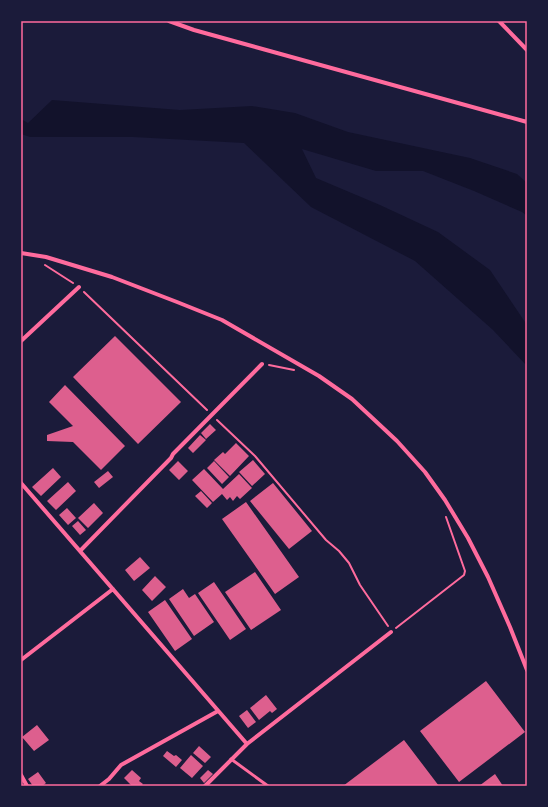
<svg xmlns="http://www.w3.org/2000/svg" width="548" height="807" viewBox="0 0 548 807" font-family="'Fira Sans',sans-serif">
<style>
.water{fill:#12122b}
.building{fill:#dd5f8e}
.lines{fill:none;stroke-linecap:round;stroke-linejoin:round}
.path{stroke:#ff6b9d;stroke-width:2}
.service{stroke:#ff6b9d;stroke-width:3}
.minor{stroke:#ff6b9d;stroke-width:4}
.neatline{fill:none;stroke:#ff6b9d;stroke-width:1.5}
</style>
<rect width="100%" height="100%" fill="#1b1b3a"/>
<path class="water" d="M52,100l128,10 72,-4 43,7 53,19 122,26 47,16 10,9v33l-5,-4 -48,-21 -51,-20h-47l-74,-22 14,29 64,27 58,27 52,38 37,55v41l-34,-36 -78,-69 -104,-54 -67,-64 -111,-6h-103l-9,-3v-15l7,4z"/>
<path class="building" d="M115,336l66,66 -43,42 -65,-67z
M65,385l60,61 -24,24 -28,-28 -26,-1v-6l26,-9 -24,-24z
M210,424l6,6 -10,9 -5,-6z
M200,435l6,5 -13,13 -5,-5z
M236,443l13,13 -19,20 -16,-16 9,-8 2,2z
M253,460l12,14 -13,12 -13,-14z
M178,461l10,10 -9,9 -10,-10z
M214,461l15,16 -7,7 -15,-16z
M53,468l8,9 -20,19 -9,-9z
M204,469l19,20 16,-15 13,14 -12,11 -3,-3 -4,5 -3,-4 -3,3 -5,-6 -9,8 -21,-22z
M108,471l5,6 -14,11 -5,-6z
M68,482l8,9 -20,19 -9,-9z
M273,483l39,48 -23,18 -39,-48z
M201,491l11,12 -5,5 -12,-12z
M246,502l53,75 -24,17 -53,-75z
M94,503l9,10 -15,15 -10,-10z
M67,508l9,10 -8,7 -9,-10z
M78,521l8,9 -6,5 -8,-9z
M140,557l10,11 -16,13 -9,-11z
M255,572l26,38 -30,20 -26,-38z
M155,576l11,11 -14,14 -10,-11z
M214,582l32,47 -16,11 -32,-47z
M183,589l6,9 6,-4 19,28 -20,14 -25,-37z
M165,600l27,39 -17,12 -27,-39z
M486,681l39,51 -66,50 -39,-51z
M266,695l11,14 -5,4 -2,-2 -11,9 -9,-12z
M247,710l9,12 -8,6 -9,-12z
M37,725l12,15 -15,11 -12,-14z
M404,740l35,46h-96z
M199,746l12,11 -6,6 -12,-10z
M167,751l7,5 2,-1 6,5 -6,7 -13,-11z
M191,755l12,11 -11,12 -12,-10z
M132,770l9,8 -2,3 4,3 -2,2h-9l-8,-8z
M208,770l5,4 -9,9 -4,-5z
M38,772l8,11 -4,3h-9l-5,-7z
M495,774l8,12h-24z"/>
<g class="lines">
<path class="path" d="M45,265l28,18
M84,292l123,118
M269,365l25,5
M217,420l38,36 71,84 13,11 10,12 11,22 28,41
M396,628l68,-53 1,-4 -19,-54"/>
<path class="service" d="M231,759l37,27"/>
<path class="minor" d="M169,21l25,9 333,92
M499,21l28,29
M21,253l25,4 66,20 65,25 45,18 97,56 33,23 45,42 28,31 20,28 23,38 20,39 22,50 17,43
M21,341l58,-54
M21,483l226,261
M80,551l91,-93 2,-4 89,-90
M21,660l92,-71
M21,775l6,11
M100,786l9,-7 12,-14 97,-54
M205,786l42,-42 144,-112"/>
</g>
<rect width="548" height="807" fill="none" stroke="#1b1b3a" stroke-width="44"/>
<rect x="22" y="22" width="504" height="763" class="neatline"/>
</svg>
